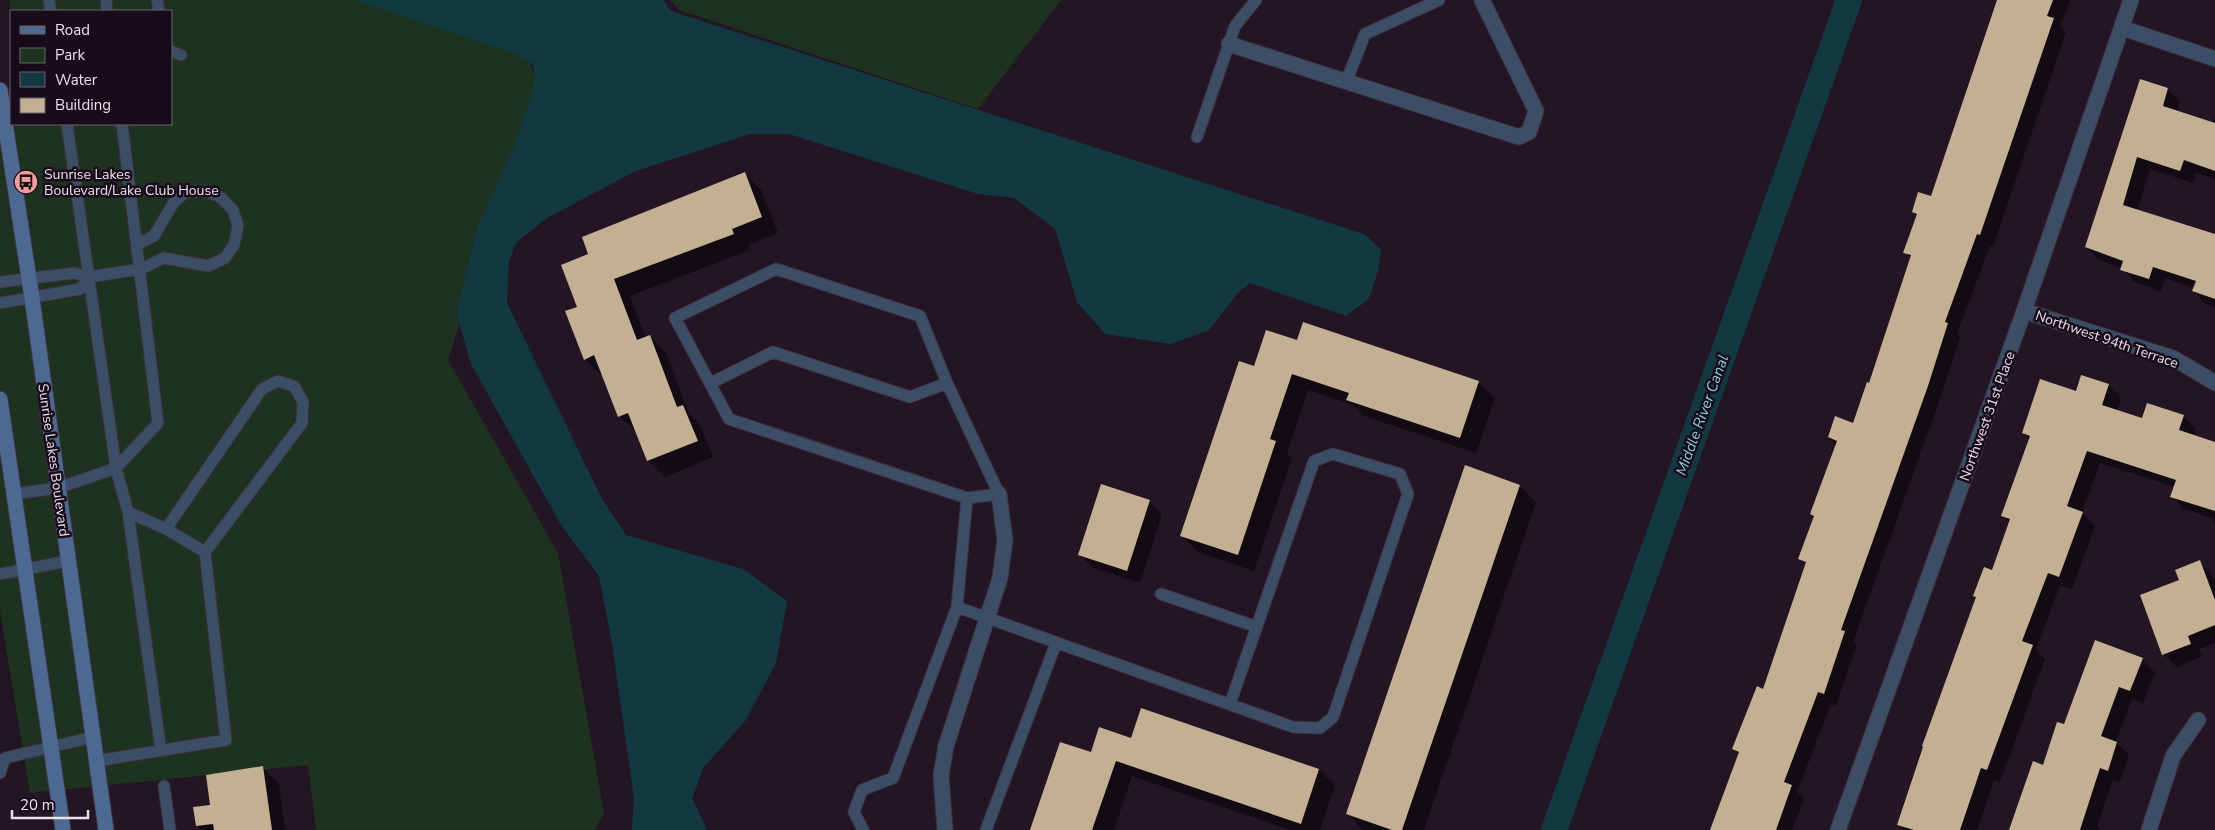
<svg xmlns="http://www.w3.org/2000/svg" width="2215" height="830" viewBox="0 0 2215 830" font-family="'Nunito Sans',sans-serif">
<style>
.green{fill:#1d321f}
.water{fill:#123841}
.shadow{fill:#0007}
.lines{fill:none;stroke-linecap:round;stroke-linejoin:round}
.canal{stroke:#123841;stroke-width:26}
.building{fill:#c3b093}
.lane-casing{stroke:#3f3140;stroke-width:13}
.street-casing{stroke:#3f3140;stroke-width:17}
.secondary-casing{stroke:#3f3140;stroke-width:17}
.lane{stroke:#3b4e66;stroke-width:11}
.street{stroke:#3b4e66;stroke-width:15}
.secondary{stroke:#4c6a91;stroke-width:15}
.labels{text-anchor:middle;stroke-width:5;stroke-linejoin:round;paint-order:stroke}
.poi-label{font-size:14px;fill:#eae0ea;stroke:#190c1a;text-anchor:start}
.street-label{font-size:14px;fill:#eae0ea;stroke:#190c1a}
.water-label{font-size:15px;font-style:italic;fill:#88cfe1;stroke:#190c1a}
</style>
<rect width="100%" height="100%" fill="#231524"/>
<path class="green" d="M9,0h372l146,55 10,27 -89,278 110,193 46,260 -9,17h-279l-8,-65 -278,28 -30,-182v-484l15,-3h156v-113l-160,1z
M670,0h391l-83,109 -299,-99z"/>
<path class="water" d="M356,0h307l8,11 693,223 17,15 -3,22 -9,28 -23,17 -96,-33 -13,11 -28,36 -38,14 -66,-10 -28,-32 -22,-73 -41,-31 -36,-4 -189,-60h-39l-114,37 -89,47 -31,25 -7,18 -2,42 95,196 24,36 117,34 44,32 -11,62 -30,57 -42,47 -12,31 15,32h-75l2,-31 -22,-155 -13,-68 -38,-51 -90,-161 -15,-52 22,-86 36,-80 21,-64 -2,-17 -13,-10z"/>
<path class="shadow" d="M1999,0h71l-10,26 6,6 -73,215 -3,-1 -33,88 3,3 -20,62 -87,243 4,3 -21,61 -5,-2 -34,88 7,7 -12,31h-81l28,-76 -5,-5 29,-59 43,-125 -6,-6 14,-41 -3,-4 25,-69 -7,-8 25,-13 16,-39 41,-126 -6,-7 13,-36 -5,-4 19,-14z
M2140,80l28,10 12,12 -3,10 36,11 2,-6v62l-19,-7 -3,11 -43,-14 -13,42 78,26v70l-9,-3 -13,-13 1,-3 -29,-10 -4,13 -27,-9 -12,-14 -23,-8 -13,-13z
M745,174l16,16 17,43 -30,12 2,5 -120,46 16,42 3,-2 17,17 22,59 11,11 14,34 -48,20 -17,-17 -11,-28 -18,-16 -16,-42 -2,1 -16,-16 -6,-52 11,-52z
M1297,342l181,40 17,16 -19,55 -112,-37 -11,-11 -45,-15 -21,63 5,5 -38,113 -56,-19 -16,-16 73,-168z
M2109,385l12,13 -4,13 26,8 40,-3 13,13 -2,7 21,7v82l-1,-6 -30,-10 -12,-13 3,-9 -75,-24 -18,49 13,14 -23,63 -12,-4 -24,65 9,9 -45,123 -6,-2 -17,50h-74l-4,-6 111,-301 -8,-8 28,-75 -7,-7 54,-41z
M1466,467l54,19 16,16 -112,328h-61l-16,-16z
M1149,501l13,13 -22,69 -48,-16 -12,-12z
M2199,562l13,13 3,7v61l-16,6 4,7 -27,11 -12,-13 16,-73z
M2142,659l13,13 -12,31 -11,-4 -16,43 13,13 -9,28 -7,-3 -16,47 4,3h-90l54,-104z
M1142,710l177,60 16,16 -15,44h-30l-158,-54 -18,54h-83l61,-76 39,-14z
M263,768l16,16 6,46h-84l-4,-4 15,-20z"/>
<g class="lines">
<path class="canal" d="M1554,830l295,-830"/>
</g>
<path class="building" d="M1997,0h56l-6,16 7,2 -74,217 -3,-1 -32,88 3,1 -20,63 -87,244 4,1 -21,63 -6,-2 -34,90 8,3 -16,45h-66l29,-78 -7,-3 25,-63 6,3 43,-127 -8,-3 16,-43 -4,-2 27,-73 -9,-4 7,-21 18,7 14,-41 2,1 42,-128 -8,-2 14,-39 -5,-2 6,-20 13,4z
M2140,79l28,9 -5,18 52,17v48l-31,-11 -4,11 -43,-14 -14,48 92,29v65l-23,-8 4,-10 -43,-14 -4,12 -29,-9 3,-9 -38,-14z
M745,172l17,45 -30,12 2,5 -120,45 23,61 13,-5 27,72 6,-2 15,36 -51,20 -19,-48 -10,4 -24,-62 -10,5 -19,-49 12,-4 -16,-42 27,-11 -6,-17z
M1303,322l176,59 -19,57 -114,-38 3,-7 -57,-19 -22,65 6,2 -38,114 -58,-19 59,-175 15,5 12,-36 31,10z
M2081,375l28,9 -7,21 40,13 5,-15 37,12 -5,15 36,12v69l-45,-14 6,-17 -89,-29 -20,55 16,6 -24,65 -11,-4 -26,68 11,4 -46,125 -6,-2 -21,62h-46l-17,-5 26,-78 -1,-1 54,-149 -3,-1 11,-29 8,3 18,-51 -9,-3 29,-80 -8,-3 18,-54 36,12z
M1465,465l55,20 -118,345h-10l-46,-16z
M1101,484l49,16 -23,71 -49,-16z
M2200,560l15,40v25l-27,11 3,8 -29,11 -22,-60 39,-15 -4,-10z
M2095,640l48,18 -13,33 -11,-4 -18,49 16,6 -9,29 -8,-3 -20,62h-71l24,-69 10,4 14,-43 7,2z
M1141,708l178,61 -18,55 -185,-63 -24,69h-62l30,-88 31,10 8,-25 32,11z
M263,766l9,64h-58l-1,-6 -17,2 -3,-19 17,-2 -4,-30z"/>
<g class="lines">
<g class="lane-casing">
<path id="lane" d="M49,0l2,11
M106,0l1,11
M157,0l2,11
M171,51l10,4
M1346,82l19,-48 74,-34
M67,124l49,344
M1197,137l38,-111 21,-26
M776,269l144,47 27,67 52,111 -32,4 -238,-79 -54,-101z
M0,282l74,-9 15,4 52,-8 23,-11 44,8 17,-8 9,-13 4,-19 -5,-16 -13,-13 -15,-6 -19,1 -12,10 -20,34 -16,8
M0,303l80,-14 9,-12
M711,383l62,-31 137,45 37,-14
M116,468l42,-45 -36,-299
M14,494l44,-6 58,-20 12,44 38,17 96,-140 16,-8 16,5 9,16 -1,21 -97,129 21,188 -130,21
M128,512l33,239
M166,529l39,23
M0,574l68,-13
M1161,594l96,33
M957,607l336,120 27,1 13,-11 75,-223 -8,-20 -67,-20 -19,7 -84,243
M0,773l5,-15 88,-21
M164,786l6,44
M863,830l-9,-18 8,-22 31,-12 64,-171 10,-109
M986,830l70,-187"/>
</g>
<g class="street-casing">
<path id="street" d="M2122,28l93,31
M1229,44l290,93 10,-5 7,-21 -54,-111
M2024,311l149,47 42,25
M945,830l-4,-54 5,-30 54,-168 5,-38 -6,-46
M1838,830l186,-519 107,-311
M2149,830l24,-74 25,-36"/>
</g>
<g class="secondary-casing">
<path id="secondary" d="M0,90l32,208 74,532
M0,399l63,431"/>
</g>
<use href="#lane" class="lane"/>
<use href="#street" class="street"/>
<use href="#secondary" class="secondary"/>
</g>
<defs>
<g id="bus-disc" transform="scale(1.25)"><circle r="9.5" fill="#f59b9e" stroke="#190c1a"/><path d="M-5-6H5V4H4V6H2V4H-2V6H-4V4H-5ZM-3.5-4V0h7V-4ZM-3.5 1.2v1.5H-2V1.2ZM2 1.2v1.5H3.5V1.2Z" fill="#111"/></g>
</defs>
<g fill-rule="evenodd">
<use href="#bus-disc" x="26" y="182"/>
</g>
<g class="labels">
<g class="poi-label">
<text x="44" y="179">Sunrise Lakes<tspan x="44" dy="16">Boulevard/Lake Club House</tspan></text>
</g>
<g class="street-label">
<text transform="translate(2107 339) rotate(19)" y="5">Northwest 94th Terrace</text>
<text transform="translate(1987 416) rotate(-70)" y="5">Northwest 31st Place</text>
<text transform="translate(54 460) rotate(82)" y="5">Sunrise Lakes Boulevard</text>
</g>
<g class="water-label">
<text transform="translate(1702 415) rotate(-70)" y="5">Middle River Canal</text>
</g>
</g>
<rect x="10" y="10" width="162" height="115" fill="#190c1a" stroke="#6d616d"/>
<rect x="20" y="26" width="25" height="8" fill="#4c6a91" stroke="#6d616d"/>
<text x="55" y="35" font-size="15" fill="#eae0ea">Road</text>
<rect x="20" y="48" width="25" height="15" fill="#1d321f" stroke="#6d616d"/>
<text x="55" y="60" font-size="15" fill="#eae0ea">Park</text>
<rect x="20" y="72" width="25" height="15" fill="#123841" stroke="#6d616d"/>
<text x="55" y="85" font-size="15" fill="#eae0ea">Water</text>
<rect x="20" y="98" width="25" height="15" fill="#c3b093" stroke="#6d616d"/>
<text x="55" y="110" font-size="15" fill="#eae0ea">Building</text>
<path d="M12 810v8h76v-8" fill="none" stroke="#eae0ea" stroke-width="2.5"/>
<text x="20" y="810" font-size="15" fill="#eae0ea" stroke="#190c1a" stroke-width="4" paint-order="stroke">20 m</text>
</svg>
